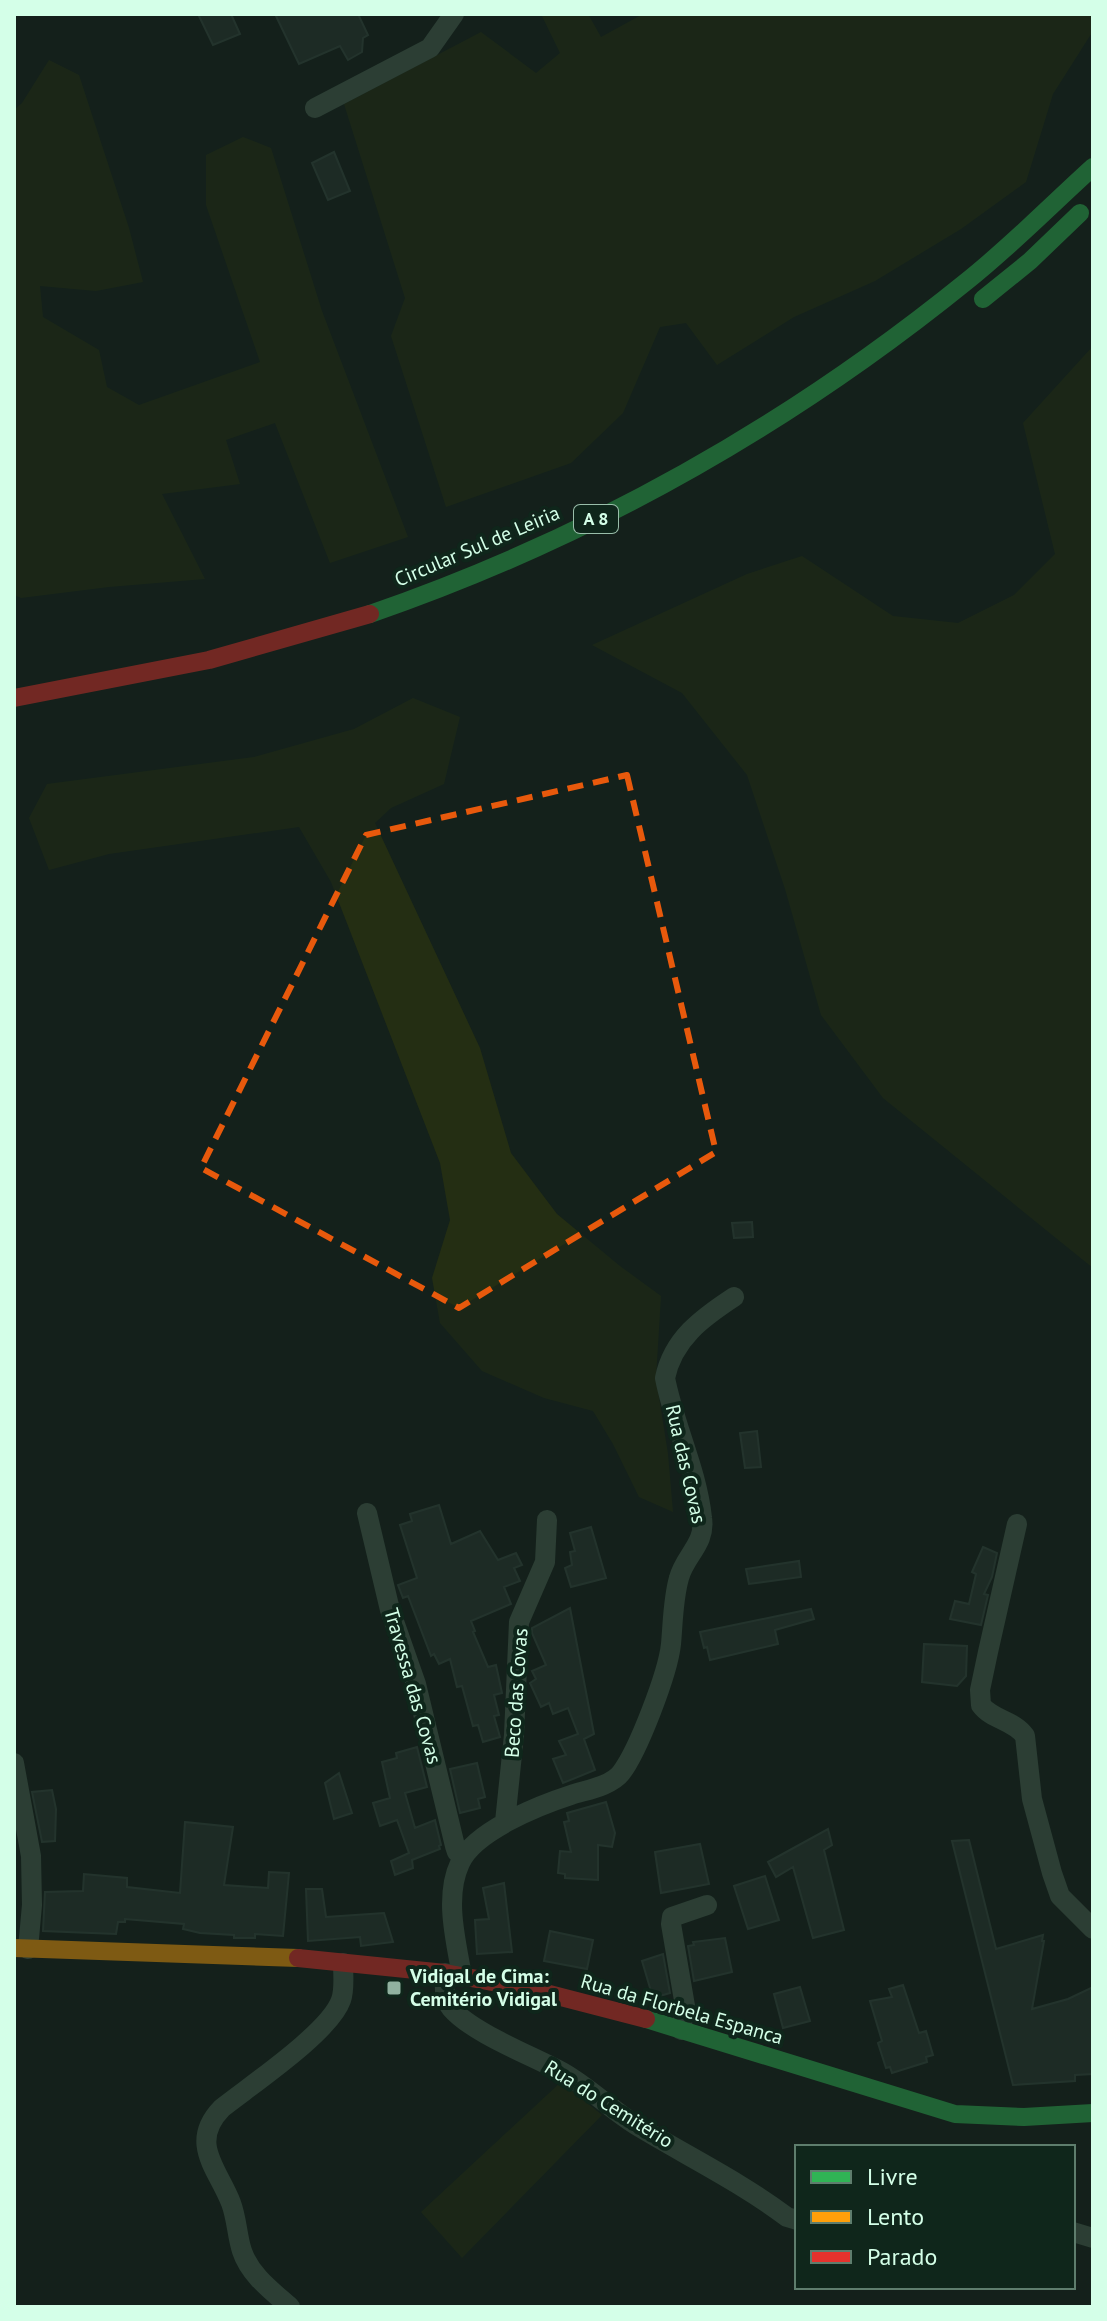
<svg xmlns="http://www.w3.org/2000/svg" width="1107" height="2321" viewBox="0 0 1107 2321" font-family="'PT Sans',sans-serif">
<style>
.green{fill:#242e13}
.building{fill:#293832;stroke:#364a42;stroke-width:2}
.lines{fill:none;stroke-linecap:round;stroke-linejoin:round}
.street{stroke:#496253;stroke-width:20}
.fast{stroke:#30b455;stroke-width:18}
.slow{stroke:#ff9f0a;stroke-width:18}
.jam{stroke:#e5322d;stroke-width:18}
.marked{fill:none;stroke:#e8590c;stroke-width:6;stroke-dasharray:16 10;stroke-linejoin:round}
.poi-dot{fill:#91b1a0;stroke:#0f261b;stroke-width:3}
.labels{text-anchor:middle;stroke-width:8;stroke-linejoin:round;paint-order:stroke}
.shield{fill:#0f261b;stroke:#99beaa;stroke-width:2}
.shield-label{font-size:18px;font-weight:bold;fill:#d4ffe8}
.street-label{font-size:20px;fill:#d4ffe8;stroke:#0f261b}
.poi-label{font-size:20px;font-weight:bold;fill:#d4ffe8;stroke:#0f261b;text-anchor:start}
</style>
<rect width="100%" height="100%" fill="#14211b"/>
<path class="green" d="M541,14h47l13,23 42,-23h450v17l-40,63 -27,88 -65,47 -86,52 -81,36 -77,48 -31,-42 -26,4 -37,86 -52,50 -125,44 -55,-171 14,-38 -61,-194 137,-72 55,41 24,-20z
M49,60l30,15 50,153 14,54 -47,9 -56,-5 3,31 56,33 8,37 32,18 121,-43 -54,-157v-50l37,-18 28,11 51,163 86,226 -78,26 -55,-140 -49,17 14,44 -78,10 43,85 -96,8 -88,11 -7,-3v-485l8,-7z
M1093,346v922l-210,-170 -62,-83 -36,-126 -38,-114 -65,-82 -90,-48 155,-71 55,-18 91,60 65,7 56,-28 41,-41 -32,-131z
M413,698l47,19 -16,67 -53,24 -16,15 105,225 31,105 46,61 63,52 41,30 -5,82 12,76 5,58 -34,-15 -26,-53 -20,-33 -49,-13 -62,-27 -42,-48 -8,-45 18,-58 -10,-57 -109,-281 -32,-55 -190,27 -60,16 -20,-52 18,-34 207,-27 100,-28z
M561,2082l41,33 -140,143 -41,-46z"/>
<path class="building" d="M198,14h33l9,20 -27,11z
M275,14h83l10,21 -5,3 -1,14 -14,8 -8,-14 -41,18z
M334,152l16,39 -22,9 -16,-37z
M752,1222l1,15 -19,1 -2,-15z
M757,1431l4,36 -16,1 -5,-35z
M439,1505l12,39 29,-13 18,29 18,-7 6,12 -8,3 6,13 -16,6 7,17 -40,17 4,10 -2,1 15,35 8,-2 6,28 -8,2 5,20 -5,1 6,21 -17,5 -5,-17 -5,1 -11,-40 -5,1 -7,-28 -11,5 -5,-10 -3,2 -23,-60 -5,2 -5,-13 19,-7 -17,-53 12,-4 -2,-7z
M591,1527l15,51 -35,9 -6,-19 7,-3 -2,-13 5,-1 -5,-18z
M983,1547l14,6 -5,24 -8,17 4,1 -7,30 -31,-6 5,-18 14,3 7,-30 -4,-2z
M799,1561l2,16 -52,7 -3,-15z
M570,1608l24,126 -10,5 11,31 -32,13 -10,-24 13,-4 -7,-14 19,-7 -10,-26 -15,6 -4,-11 -8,4 -11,-24 6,-4 -4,-8 14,-6 -14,-32v-5z
M811,1609l3,10 -39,11 3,14 -68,16 -3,-13 -3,1 -4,-16z
M924,1644l43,2 -1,30 -9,10 -35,-4z
M417,1747l10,40 -22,6 10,35 20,-8 6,25 -2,1 1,3 -28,11 1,8 -18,7 -4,-14 18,-8 -12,-33 -17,6 -7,-23 17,-5 -8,-36 15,-4 -1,-5z
M477,1763l8,34 -7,2 2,9 -20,5 -10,-44z
M339,1773l13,40 -18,6 -9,-36z
M52,1790l4,19 -1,32 -13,1 -10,-50z
M606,1802l9,31 -3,14 -14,-2v35l-33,-2v-4l-7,-1 2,-22 11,1 -7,-30 5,-1 -2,-8z
M185,1822l48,5 -9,58 44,3 1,-16 20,1 -6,63 -28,-2v4h-21v-3l-34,-2 -17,-4 1,-5 -59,-5v3h-7l-2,12 -73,-3 2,-39 38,-1 1,-17 43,4v9l53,6z
M828,1829l4,16 -8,5 20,80 -31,8 -20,-71 -17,10 -8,-15z
M969,1840l27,109 47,-14 -1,6h2l-12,68 36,-10 25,-12v87l-18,1v6l-62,4 -61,-244z
M700,1844l9,40 -48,9 -6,-41z
M765,1876l14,44 -31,9 -14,-43z
M504,1883l8,69 -35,2 -2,-34 14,-1 -6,-31z
M306,1889h16l4,28 58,-4 9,29 -32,4 -1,-9 -52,4z
M550,1931l43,9 -6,29 -43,-8z
M725,1938l7,34 -38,9 -6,-35 6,-1 -1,-3z
M663,1954l7,39 -17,5 -11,-37z
M903,1985l16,48 7,-2 7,24 -7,2 1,5 -35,11 -2,-6 -4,1 -8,-25 4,-2 -12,-40 22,-4 -3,-8z
M800,1987l10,34 -27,7 -9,-34z"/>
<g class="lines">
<path class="street" d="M315,108l115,-60 24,-34
M367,1513l23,97 26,74 39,162 2,6 7,4
M1017,1524l-29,128 -8,38 1,15c11,15 33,15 44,31l7,63 20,74 8,23 33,33
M14,1763l17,93 1,49 -4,44
M505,1822l9,-87 5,-113 26,-60 2,-42
M445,1973c0,13 -2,25 6,35 21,25 82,48 111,64 27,15 48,37 74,53 51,31 103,56 151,92l10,3
M462,1976c-6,-35 -18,-79 -2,-113 14,-32 80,-58 111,-68 15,-5 40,-9 50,-22 17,-22 47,-100 50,-129 2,-22 2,-45 8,-66 6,-23 27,-34 23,-60 -5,-48 -28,-93 -37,-140 8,-39 37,-60 69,-81
M681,2030l4,-24 -14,-82 1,-7 35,-12
M1073,2232l20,6
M290,2307c-18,-16 -40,-32 -48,-56 -5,-15 -5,-32 -11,-48 -13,-34 -43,-60 -9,-95 29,-23 108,-76 119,-108 4,-11 2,-25 2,-37"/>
<path class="fast" d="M983,299l47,-38 50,-48
M370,614c217,-75 418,-188 597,-333 44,-35 84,-76 126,-114
M646,2019l309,95 69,3 69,-4"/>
<path class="slow" d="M14,1948l284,10"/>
<path class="jam" d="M14,698l195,-38 161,-46
M298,1958l147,15 85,16 116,30"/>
</g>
<path d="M0 0H1107V2321H0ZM627,775l89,377 -257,156 -258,-140 165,-333z" fill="#14211b" fill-opacity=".55" fill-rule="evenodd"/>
<path class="marked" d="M627,775l89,377 -257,156 -258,-140 165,-333z"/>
<rect class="poi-dot" x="386" y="1980" width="16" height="16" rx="4"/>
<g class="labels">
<rect class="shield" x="574" y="505" width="44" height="28" rx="6"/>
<g class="shield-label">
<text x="596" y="525">A 8</text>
</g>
<g class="street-label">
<text transform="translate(477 546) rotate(-23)" y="7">Circular Sul de Leiria</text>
<text transform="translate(686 1464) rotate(77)" y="7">Rua das Covas</text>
<text transform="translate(413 1686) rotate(74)" y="7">Travessa das Covas</text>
<text transform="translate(516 1693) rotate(-86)" y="7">Beco das Covas</text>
<text transform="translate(682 2009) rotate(16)" y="7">Rua da Florbela Espanca</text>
<text transform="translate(609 2104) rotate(32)" y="7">Rua do Cemitério</text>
</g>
<g class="poi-label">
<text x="410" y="1983">Vidigal de Cima:<tspan x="410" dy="23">Cemitério Vidigal</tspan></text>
</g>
</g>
<rect width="1107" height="2321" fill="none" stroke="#d4ffe8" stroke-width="32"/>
<rect x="795" y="2145" width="280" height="144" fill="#0f261b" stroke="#5e7d6d" stroke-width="2"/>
<rect x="811" y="2171" width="40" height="12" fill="#30b455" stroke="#5e7d6d" stroke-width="2"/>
<text x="867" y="2185" font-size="24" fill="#d4ffe8">Livre</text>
<rect x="811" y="2211" width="40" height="12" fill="#ff9f0a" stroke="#5e7d6d" stroke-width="2"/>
<text x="867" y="2225" font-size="24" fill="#d4ffe8">Lento</text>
<rect x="811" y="2251" width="40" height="12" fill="#e5322d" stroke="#5e7d6d" stroke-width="2"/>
<text x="867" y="2265" font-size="24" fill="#d4ffe8">Parado</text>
</svg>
